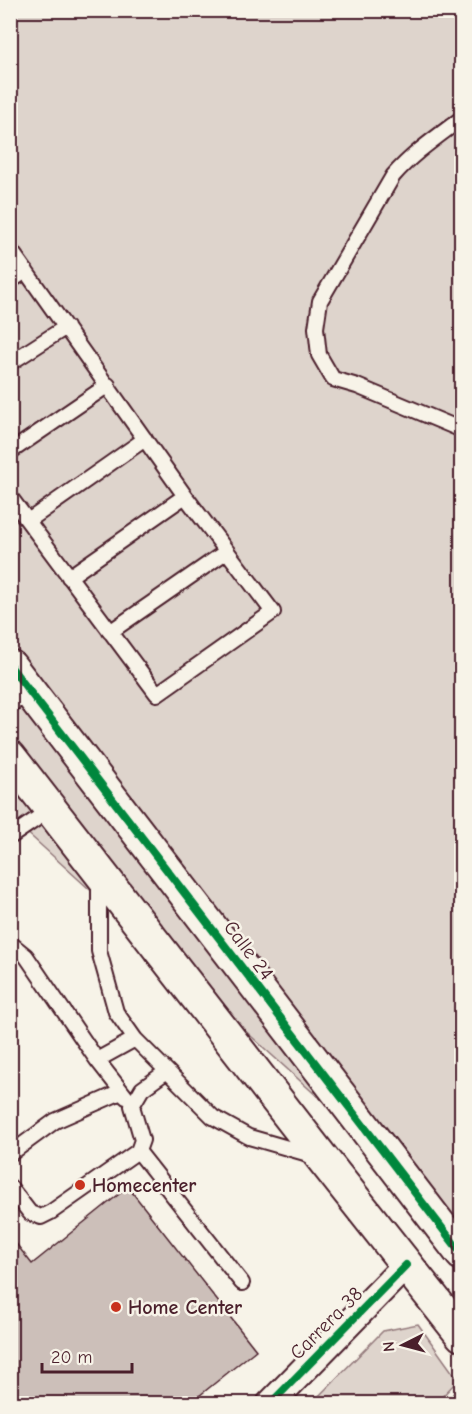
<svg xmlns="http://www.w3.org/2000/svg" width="472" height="1414" viewBox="0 0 472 1414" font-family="'Comic Neue',sans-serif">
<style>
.green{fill:#ded4cc;stroke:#947a7c;stroke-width:1.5}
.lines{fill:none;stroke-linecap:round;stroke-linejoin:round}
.stream{stroke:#8e7275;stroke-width:9}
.building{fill:#ccbfb9;stroke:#4a1f2b;stroke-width:1.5}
.service-casing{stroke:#4a1f2b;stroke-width:18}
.minor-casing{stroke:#4a1f2b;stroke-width:30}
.tertiary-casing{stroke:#4a1f2b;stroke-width:36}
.service{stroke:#f7f3e8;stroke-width:14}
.minor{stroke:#f7f3e8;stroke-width:26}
.tertiary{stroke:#f7f3e8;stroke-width:32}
.cycleway-casing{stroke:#f7f3e8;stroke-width:11}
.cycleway{stroke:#00873e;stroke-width:8}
.poi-dot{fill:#c8321e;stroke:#f7f3e8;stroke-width:2}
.labels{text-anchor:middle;stroke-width:5;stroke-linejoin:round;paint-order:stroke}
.street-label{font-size:20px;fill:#4a1f2b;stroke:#f7f3e8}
.poi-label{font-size:20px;font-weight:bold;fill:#4a1f2b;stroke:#f7f3e8;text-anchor:start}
</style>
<rect width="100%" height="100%" fill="#f7f3e8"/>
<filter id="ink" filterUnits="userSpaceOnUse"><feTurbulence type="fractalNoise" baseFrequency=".0167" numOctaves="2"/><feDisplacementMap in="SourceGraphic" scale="12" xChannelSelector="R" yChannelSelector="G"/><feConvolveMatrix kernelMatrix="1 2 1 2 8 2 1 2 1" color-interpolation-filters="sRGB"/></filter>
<g filter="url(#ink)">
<path class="green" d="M10,11h451v1216l-450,-409z
M418,1324l40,56 -22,23h-124l71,-72z"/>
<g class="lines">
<path class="stream" d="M449,1404l13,-14"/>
</g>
<path class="building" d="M128,1187l128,163 -67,54h-179v-168l22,28z"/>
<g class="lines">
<g class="service-casing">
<path id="service" d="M462,118c-25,19 -49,35 -69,58l-73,125 -4,27 3,27 14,24 24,7 105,44
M10,249l175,247 88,116 -116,82 -147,-197
M10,281l16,-10
M10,363l56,-36
M10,452l98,-67
M28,521l117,-82
M69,577l116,-81
M110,632l117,-81
M10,706l19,-16
M10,837l41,-28
M99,879v72l17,61 19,27 78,78 36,20 63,18
M10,943l16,13 71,104 38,-21
M97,1060l29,37
M138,1151l104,132
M10,1154l45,-33 66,-29
M10,1187l20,26 11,4 10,-5 87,-61 4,-11 -10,-34 10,-17 25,-18"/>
</g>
<g class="minor-casing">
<path id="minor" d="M270,1404l136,-139"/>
</g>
<g class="tertiary-casing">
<path id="tertiary" d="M10,666l452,588
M10,757l312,401 140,177"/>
</g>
<use href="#service" class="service"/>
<use href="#minor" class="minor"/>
<use href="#tertiary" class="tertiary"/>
<g class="cycleway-casing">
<path id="cycleway" d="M10,666l452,588
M270,1404l136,-139"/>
</g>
<use href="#cycleway" class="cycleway"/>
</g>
</g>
<g class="poi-dot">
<circle cx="80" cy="1185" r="6"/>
<circle cx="116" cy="1307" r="6"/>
</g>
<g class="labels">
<g class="street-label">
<text transform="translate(249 950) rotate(53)" y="7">Calle 24</text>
<text transform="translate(326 1323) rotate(-45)" y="7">Carrera 38</text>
</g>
<g class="poi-label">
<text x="92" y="1192">Homecenter</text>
<text x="128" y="1314">Home Center</text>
</g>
</g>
<rect width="472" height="1414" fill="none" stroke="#f7f3e8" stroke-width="36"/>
<rect x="18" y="18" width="436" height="1378" fill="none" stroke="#4a1f2b" stroke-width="2" filter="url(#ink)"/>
<g transform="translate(403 1345) rotate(264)" stroke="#f7f3e8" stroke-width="4.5" paint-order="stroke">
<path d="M0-4.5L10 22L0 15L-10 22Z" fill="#4a1f2b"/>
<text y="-9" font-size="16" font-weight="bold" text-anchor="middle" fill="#4a1f2b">N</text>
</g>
<path d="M42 1363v9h90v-9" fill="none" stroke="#4a1f2b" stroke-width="3"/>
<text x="51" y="1363" font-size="18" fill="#4a1f2b" stroke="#f7f3e8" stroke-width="4.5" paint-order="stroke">20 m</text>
</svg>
